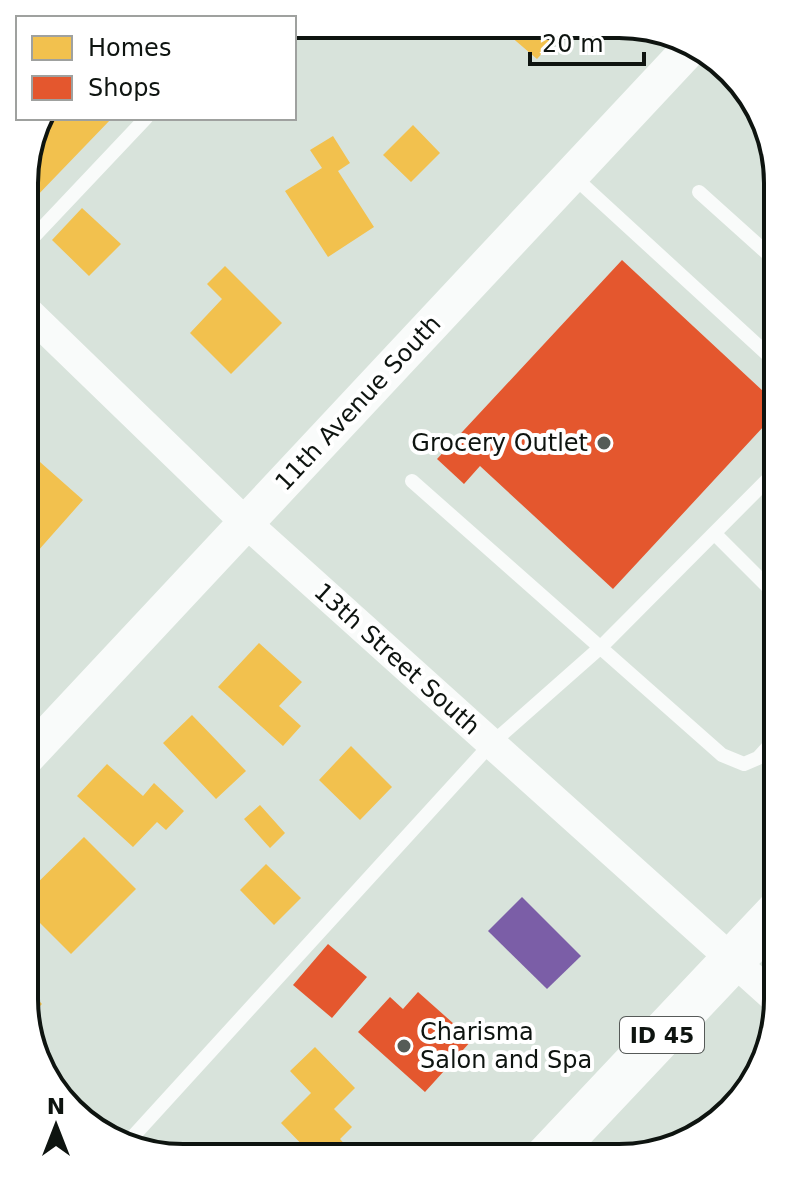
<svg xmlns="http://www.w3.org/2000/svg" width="802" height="1182" viewBox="0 0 802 1182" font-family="'DejaVu Sans',sans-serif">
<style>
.homes{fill:#f2c14e}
.shops{fill:#e4572e}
.offices{fill:#7b5ea7}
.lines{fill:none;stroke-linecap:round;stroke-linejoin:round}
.service{stroke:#f9fbfa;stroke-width:14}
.minor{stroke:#f9fbfa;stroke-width:30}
.tertiary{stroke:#f9fbfa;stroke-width:36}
.primary{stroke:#f9fbfa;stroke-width:44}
.poi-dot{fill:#555c57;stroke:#fff;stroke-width:3}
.labels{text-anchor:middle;stroke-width:8;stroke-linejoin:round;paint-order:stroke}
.shield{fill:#fff;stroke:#565a58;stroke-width:2}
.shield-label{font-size:22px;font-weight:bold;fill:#0e1410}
.street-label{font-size:24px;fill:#0e1410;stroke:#fff}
.poi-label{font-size:24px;fill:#0e1410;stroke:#fff;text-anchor:end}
.rim{fill:none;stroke:#0e1410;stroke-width:4}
</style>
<rect width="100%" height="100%" fill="#d8e3db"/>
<path class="homes" d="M565,28l-28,31 -35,-30z
M40,118h72l-79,82 -8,-7v-31z
M413,125l27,28 -29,29 -28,-27z
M333,136l17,27 -12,8 36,56 -46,30 -43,-66 37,-23 -12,-18z
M82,208l39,36 -32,32 -37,-36z
M225,266l57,57 -51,51 -41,-41 32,-34 -15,-15z
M40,462l43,38 -46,52 -12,-12v-61z
M259,643l43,39 -23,24 22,20 -18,20 -65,-59z
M192,715l54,56 -30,28 -53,-56z
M351,746l41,41 -32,33 -41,-40z
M107,764l36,32 11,-13 30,28 -18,19 -9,-8 -24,25 -56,-51z
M260,805l25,28 -15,15 -26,-29z
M84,837l52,52 -65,65 -47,-47v-11z
M266,864l35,34 -27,27 -34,-35z
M24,985l18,19 -14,14 -4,-19z
M315,1047l40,41 -21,21 18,18 -12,12 16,18h-42l-33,-34 30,-30 -21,-22z
M71,1089l22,27 -9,7 -21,-28z"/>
<path class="shops" d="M622,260l156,145v6l-165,178 -133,-123 -16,18 -27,-25z
M328,944l39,33 -35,41 -39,-33z
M418,992l54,48 -47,52 -67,-60 32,-35 13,12z"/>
<path class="offices" d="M522,897l59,59 -34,33 -59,-58z"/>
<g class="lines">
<path class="service" d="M573,176l205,188
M699,192l79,71
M25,246l121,-128
M412,481l310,274 22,9 14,-6 20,-22
M716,535l62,62
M128,1142l363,-398 111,-98 176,-177"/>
<path class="minor" d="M25,309l220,213 533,479"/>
<path class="tertiary" d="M24,760l668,-714"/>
<path class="primary" d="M546,1158l232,-246"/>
</g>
<g class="poi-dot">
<circle cx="604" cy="443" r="8"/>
<circle cx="404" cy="1046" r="8"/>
</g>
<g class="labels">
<rect class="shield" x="620" y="1017" width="84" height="36" rx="6"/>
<g class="shield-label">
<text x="662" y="1043">ID 45</text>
</g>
<g class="street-label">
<text transform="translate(358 403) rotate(-47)" y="8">11th Avenue South</text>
<text transform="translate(397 659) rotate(42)" y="8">13th Street South</text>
</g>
<g class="poi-label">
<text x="588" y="451">Grocery Outlet</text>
<text x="420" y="1040" text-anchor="start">Charisma<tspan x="420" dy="28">Salon and Spa</tspan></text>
</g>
</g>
<path d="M0 0H802V1182H0ZM183 38H619A145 145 0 0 1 764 183V999A145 145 0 0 1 619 1144H183A145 145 0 0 1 38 999V183A145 145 0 0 1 183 38Z" fill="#fff" fill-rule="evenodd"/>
<path class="rim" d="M183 38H619A145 145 0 0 1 764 183V999A145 145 0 0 1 619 1144H183A145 145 0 0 1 38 999V183A145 145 0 0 1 183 38Z"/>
<rect x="16" y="16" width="280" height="104" fill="#ffffff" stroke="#9fa19f" stroke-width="2"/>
<rect x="32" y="36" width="40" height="24" fill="#f2c14e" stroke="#9fa19f" stroke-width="2"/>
<text x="88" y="56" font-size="24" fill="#0e1410">Homes</text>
<rect x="32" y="76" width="40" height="24" fill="#e4572e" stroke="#9fa19f" stroke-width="2"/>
<text x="88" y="96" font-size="24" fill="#0e1410">Shops</text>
<g transform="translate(56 1126)" stroke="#ffffff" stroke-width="6" paint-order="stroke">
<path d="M0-6L14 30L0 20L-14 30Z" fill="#0e1410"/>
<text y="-12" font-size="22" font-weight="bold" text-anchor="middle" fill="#0e1410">N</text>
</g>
<path d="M530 52v12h114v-12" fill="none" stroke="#0e1410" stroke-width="4"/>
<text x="542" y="52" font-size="24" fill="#0e1410" stroke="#ffffff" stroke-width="6" paint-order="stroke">20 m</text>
</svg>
